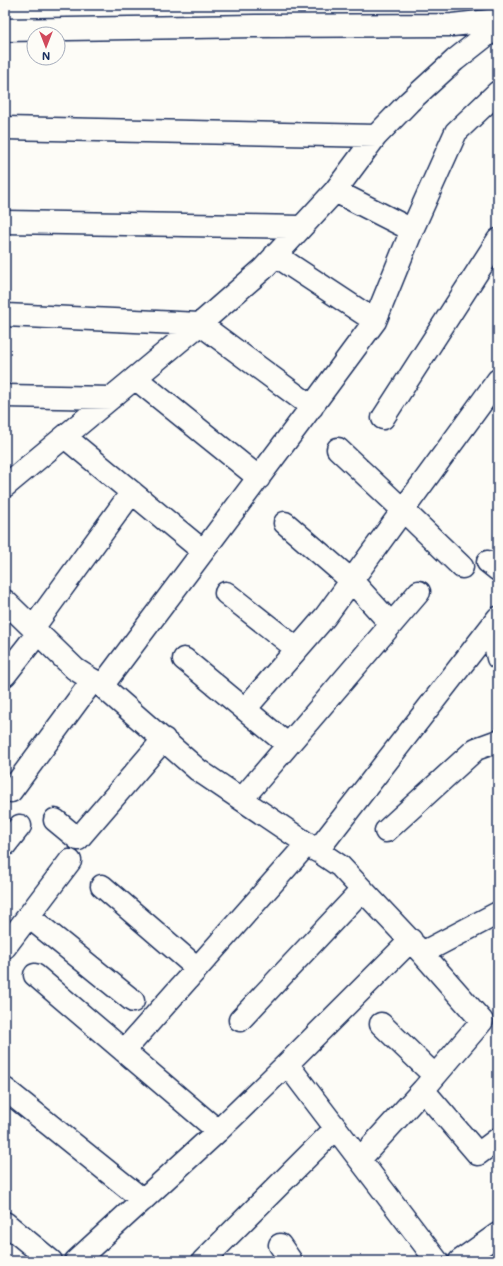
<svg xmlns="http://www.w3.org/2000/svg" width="503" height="1266" viewBox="0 0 503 1266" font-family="Mali,sans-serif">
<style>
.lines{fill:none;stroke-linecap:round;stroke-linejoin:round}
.minor-casing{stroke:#1b2f5e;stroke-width:25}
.minor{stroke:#fdfcf7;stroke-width:22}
</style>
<rect width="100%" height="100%" fill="#fdfcf7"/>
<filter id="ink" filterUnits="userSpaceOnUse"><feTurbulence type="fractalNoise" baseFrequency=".025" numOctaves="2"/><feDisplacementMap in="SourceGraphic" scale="8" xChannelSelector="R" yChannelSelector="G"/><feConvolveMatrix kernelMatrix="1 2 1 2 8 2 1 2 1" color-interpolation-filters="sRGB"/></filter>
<g filter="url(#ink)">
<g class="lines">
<g class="minor-casing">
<path id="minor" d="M5,30l250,-4 197,-1 46,-5
M5,128l371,8
M335,191l77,39
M5,222l296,5
M275,255l100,66
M5,315l195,9 112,83
M135,378l124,100
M5,396l106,2
M383,418l115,-178
M65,437l138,114
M338,449l65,61 59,57
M5,486l195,-162 63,-55 72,-78 41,-55 33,-34 46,-42 43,-34
M285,523l67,58 39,43
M488,562l10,8
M226,593l71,56
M5,601l70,68 27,17 96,84 142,96 82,87 76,-40
M33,628l99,-136
M491,628l7,30
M184,659l104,86
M5,675l33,-42
M102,686l205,-273 68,-92 37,-91 44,-98 42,-40
M245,709l80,-92 173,-237
M11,791l82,-111
M242,799l177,-207
M55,820l23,19 86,-100
M386,831l90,-82 22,-8
M5,845l15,-19
M317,851l181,-233
M102,886l95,82
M28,916l105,85
M5,947l65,-86
M35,975l183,156
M240,1020l122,-130
M381,1024l54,52
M124,1051l183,-207
M287,1064l150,197
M5,1089l138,111
M423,1090l55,64 20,-15
M360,1159l63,-69 59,-69 -60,-68
M5,1223l46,38
M280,1245l11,16
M76,1261l142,-130 69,-67 124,-124
M203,1261l133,-133
M460,1261l38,-27"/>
</g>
<use href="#minor" class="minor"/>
</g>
</g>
<rect width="503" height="1266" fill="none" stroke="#fdfcf7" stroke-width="20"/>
<rect x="10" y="10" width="483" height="1246" fill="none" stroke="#1b2f5e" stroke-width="1.5" filter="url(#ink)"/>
<g transform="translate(46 46) rotate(180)"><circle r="19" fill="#fdfcf7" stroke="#a3aaba"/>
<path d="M0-3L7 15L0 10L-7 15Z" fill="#d1495b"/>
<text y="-6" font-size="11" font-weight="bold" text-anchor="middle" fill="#1b2f5e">N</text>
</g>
</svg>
